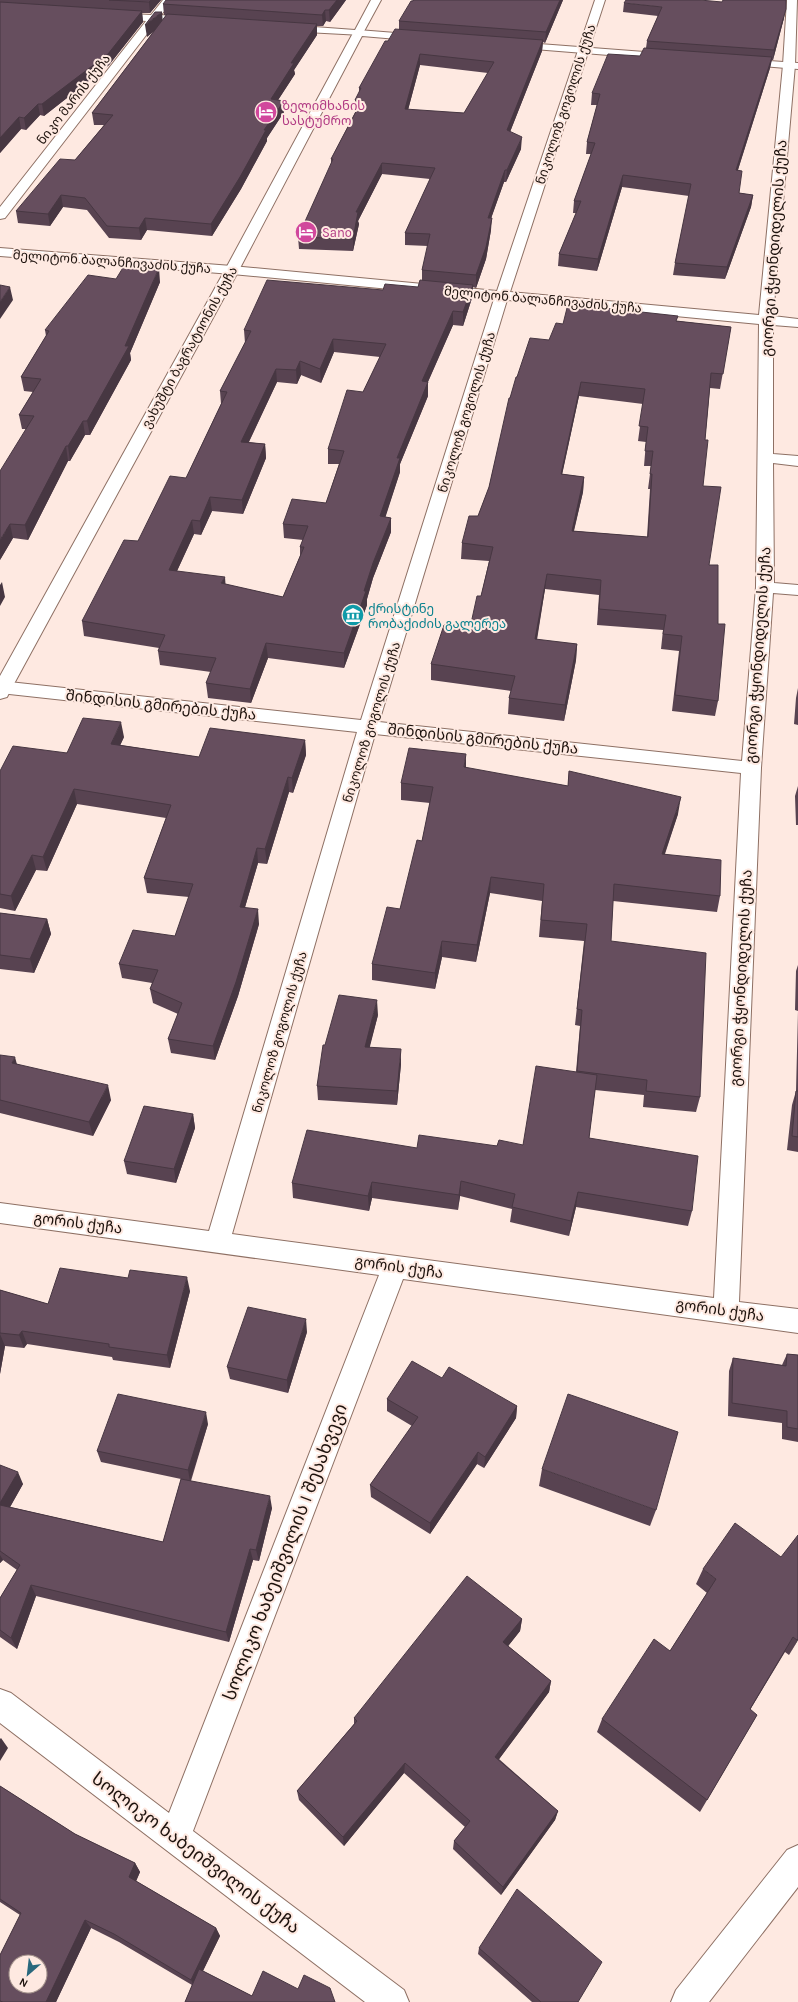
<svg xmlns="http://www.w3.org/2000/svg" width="798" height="2002" viewBox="0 0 798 2002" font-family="Karla,'Noto Sans Georgian',sans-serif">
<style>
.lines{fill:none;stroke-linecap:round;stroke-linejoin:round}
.street-casing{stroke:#8e7064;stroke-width:2}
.secondary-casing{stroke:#8e7064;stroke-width:2}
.street{fill:#fff;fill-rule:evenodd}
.secondary{fill:#fff;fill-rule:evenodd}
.wall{fill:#584351;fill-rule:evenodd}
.shaded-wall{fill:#473742}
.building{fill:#664e5e;stroke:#473742;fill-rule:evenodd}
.labels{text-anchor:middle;stroke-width:4;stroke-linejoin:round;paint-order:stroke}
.far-street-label{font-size:13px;fill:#1d120d;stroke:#fee9e1}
.far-hotel-label{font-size:13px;fill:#b23c85;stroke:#fee9e1;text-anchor:start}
.far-culture-label{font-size:13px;fill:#0d838f;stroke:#fee9e1;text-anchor:start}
.street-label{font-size:15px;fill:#1d120d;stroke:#fee9e1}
.near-street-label{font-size:18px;fill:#1d120d;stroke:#fee9e1}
</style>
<rect width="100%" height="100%" fill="#fee9e1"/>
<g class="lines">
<g class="street-casing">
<path id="street" d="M163,0h10l-12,15 24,3 1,2 -1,2 -28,-1 -152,197 -5,1v-12l146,-186 -33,-3 -5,-3 1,-2 42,2z
M371,0h10l-19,35 -75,-4 -5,-3 5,-3 68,5z
M595,0h10l-95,292 249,23 24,-250 4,-65h10l-2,65 -22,251 25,3v8l-25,-2v129l25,2v10l-25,-3 1,120 24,2v10l-25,-2 -12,175 -22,534 59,7v24l-395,-54 -210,552 211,159 5,12h-44l-365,-279v-34l11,4 158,120 210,-538 -379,-52v-20l209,28 148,-499 -357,-39v-12l361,39 133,-421 -262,-25 -232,-18v-8l232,18 265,25zM507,300l252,24 -3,263 -14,174 -363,-39zM375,734l366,39 -27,525 -482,-64z
M798,1845v42l-89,115h-38l5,-12 111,-140z"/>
</g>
<g class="secondary-casing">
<path id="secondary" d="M358,30l63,5 5,3 -5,3 -59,-5 -123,234 -230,423 -2,4 -7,2v-23l225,-406 128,-237z
M513,42l158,12 5,3 -5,3 -162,-13 -1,-2z
M741,59l57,4v6l-61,-5 -2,-2 2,-2z"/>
</g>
<use href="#street" class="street"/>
<use href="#secondary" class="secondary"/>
</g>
<path class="wall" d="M0,0h161l-11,13h-8l1,9 -34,43 -65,51 -4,-1 -14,15 -5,-1 -21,24z
M346,0l-16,22 -4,-1 -3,5h-6v9l-23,35 1,4 -17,26 6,1v11l-17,26v3l-26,48 -29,47 -65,-6 -6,10 -32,-2 -22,-28 -24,-3 -13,19 -32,-3 -2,-12 59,-51 29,-35h-10l-2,-12 62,-82 -7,6 16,-17 3,-5h-2l-1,-11z
M563,0l-18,43 -2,-1 -1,9 -32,81 11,17 -15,33h-2l-13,36v12l-5,29 -10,29 -3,-1 -1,11 -9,28 -10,-1 -25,57v14l-28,68v8l-15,45 6,1v14l-18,46 -6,21v6l-23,63 -76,-10 -17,45 -43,-5 -2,-15 5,-11 -51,-7 -2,-14 1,-3 -75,-12 -2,-15 56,-80 48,-63 35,-74 -1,-13 25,-48 -1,-13 139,-40 35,-3 4,-7v-10l6,-24 -23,-1v-12l25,-54 -48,-5 -24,47 1,3 -6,27 -54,-2 -1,-12 33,-72v-6l25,-48h-1v-11l4,-7v-5l29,-47 11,-12v-8zM420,65l68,8 -24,40 -56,-3zM334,352l46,5 -17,35 -35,57v15h11l-13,39 -43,21 1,14 19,2 -3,7v9l-17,41 -58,-13 -48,-13 17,-37 7,1 11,-24 31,3 23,-56 -1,-14 -16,-2 28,-60 20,2 4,-9 20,8z
M624,3l160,15 -11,42h-1l-2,8 -32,102 1,23 14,2 -2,12 -26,72 -52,-4 2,-12 14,-67 -67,-9 -25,84 -39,-5 1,-12 17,-41h-3l1,-12 17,-47h-5l1,-12 10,-37h-6l1,-12 48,-37 6,-8 1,-7 11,-25 -35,-4z
M116,279l44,3 -30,71 1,7 -41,75h-5l-15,26h-2l-40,79 -15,-2 -13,22 26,-131h-4l-3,-14 14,-23 -9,-1 -3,-14 25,-41 -1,-6z
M677,321l54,6 -11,62 -10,-1 -5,52 -2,46 15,215 -3,15 -43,-5 7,-60 -18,-2 2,-19 -66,-5 2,-30 -54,-6 -8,51 40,4 -1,16 -12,61 -56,-7 1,-16 2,-7 -80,-11v-16l39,-36 11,-32 8,-35 -28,-2 1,-16 16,-27 11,-29 21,-89 7,-21 46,-53zM579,396l64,8 -5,37 8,1 -2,24h7l-3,23h2l-3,48 -73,-6 9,-39 1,-15 -22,-3z
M798,688v37l-4,-1 2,-26z
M124,737l-4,8 79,12 106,-17 1,15 -13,38 -4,-1 -22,72 -9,-1 -13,44 14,17 -21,72 -23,64 -44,-7 -3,-14 10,-25 -25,-11 -3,-14 2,-6 -30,-5 -3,-14 56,-28 14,-39 -42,-4 -3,-15 22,-60 -89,-14 -30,67 -11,-1 -21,41 -15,-3v-137z
M466,768l102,18 1,-15 109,43 -13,40 55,42 -3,16 -104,-11 -2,40 89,156 -4,15 -53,-5 1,-12 -49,-5 -6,48 103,73 -4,15 -112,-19 -7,29 -59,-14 2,-13 -52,-13 -2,14 -86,-12 -3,13 -76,-13 -1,-15 125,-35 106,-3 53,-73 4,-46 -5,-1 9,-84 -45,-4 3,-36 -52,-8 -14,69 -34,-5 -7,32 -63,-9v-16l28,-55 22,-68 8,-38 -29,-3v-17z
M798,786v39h-2l-1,-29z
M0,913l47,6 4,15 -17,39 -34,-4z
M798,965v46l-3,-1 1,-39z
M798,1011v141l-11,-2 5,-45 4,-14z
M378,1015l-9,33 32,16 -4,41 -79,-5 -1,-14 8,-41z
M0,1055l17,9 94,36 -18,36 -93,-23z
M193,1114l2,14 -19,55 -49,-9 -3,-13z
M0,1290l48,14 142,-13 -20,77 -57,-8 -1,-3 -85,-13 -3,4 -19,-2 -5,28z
M307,1332l-19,61 -58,-14 -3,-12z
M787,1354l11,1v87l-16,-3v-16l-54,-7 1,-45 4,-13 49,7z
M442,1378l75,28 -1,12 -32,50 -7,-4 -47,70 -59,-37 -1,-12 42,-59 -25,-15v-12z
M208,1424l-17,57 81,27 -13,53 -6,-1 -24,82 -193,-46 -19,53 -17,-12v-39l17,-28 -14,-10 -3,3v-98l23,19 -13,23 153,35 18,-63 -80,-17 -4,-11z
M542,1469l114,41 -6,16 -111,-40z
M703,1569l95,71 -9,15 -4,-3 -35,58 7,5 -57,97 -103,-80 5,-13 68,-68 37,-58 -11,-9z
M522,1619l-2,12 -12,15 43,35 -2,11 -50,67 59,52 -3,9 -54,75 -48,-46 1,-8 11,-14 -61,-54 -60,73 -45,-46 -2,-9 57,-67v-6z
M0,1786l75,48 60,29 5,9 -4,9 80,47 4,8 -17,35 49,25 46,-7 37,13h-150l7,-17 -73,-43 -28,-14 -35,74h-56v-47l20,-40 -20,-13z
M479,1948l99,54h-46l-54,-48z"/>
<path class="shaded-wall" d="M151,0h10l-11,13 -1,-11z
M337,0h9l-16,22 -1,-12z
M560,0h3l-18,43 1,-11z
M786,9l-2,9 -11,42 1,-10z
M325,10l1,11 -3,5 -1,-11z
M142,11l1,11 -34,43 -65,51 -2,-12z
M162,12l1,12 -16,13 -2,-12z
M317,24v11l-23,35 1,4 -24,37v-12l20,-36z
M543,40l-1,11 -36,91 1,-12z
M420,54v11l-15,56v-12z
M772,57l-2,11 -36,114 2,-12z
M284,101v11l-17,26v3l-26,48 -29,47 -1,-12 53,-94z
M38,104l2,11 -14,15 -2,-12z
M19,117l2,12 -21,24v-15z
M522,137l-1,12 -15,33 1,-12z
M382,163v11l-24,47 1,3 -6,27v-12l3,-27z
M505,170l-1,12 -17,48 1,-12z
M623,175l-1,12 -25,84 1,-12z
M61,195l2,12 -13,19 -2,-12z
M753,195l-2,12 -26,72 2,-12z
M145,218l2,12 -6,10 -2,-12z
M492,218l-1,12 -5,29 -10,29v-13z
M159,268l1,14 -30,71 1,7 -41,75 -3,-14 38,-75z
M473,285l-1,13 -9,28v-14z
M10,287l3,13 -13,19v-17z
M453,311v14l-31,70v-14z
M333,339l1,13 -13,31 -1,-14z
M300,361l1,14 -4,9 -1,-14z
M276,369l1,13 -35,74 -1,-14z
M428,382v14l-28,68v8l-19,59 -1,-15 17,-58z
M581,382l-2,14 -20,93 2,-15z
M83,421l2,14 -15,26 -2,-15z
M265,444l1,14 -23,56 -1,-14z
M66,446l2,15 -40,79 -3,-15z
M584,477l-1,15 -13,54 2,-15z
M210,497l2,14 -11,24 -1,-14z
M391,518v14l-18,46 -6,21v6l-23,63v-15l29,-90z
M192,520l2,14 -23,50 -2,-14z
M10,524l3,14 -13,22v-20z
M547,574l-2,15 -11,66 1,-16z
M225,577l1,14 -5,-8z
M2,582l3,15 -5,9v-21z
M266,643l2,15 -17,45 -1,-14z
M577,644l-1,16 -12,61 1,-16z
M121,722l3,15 -10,22 -3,-15z
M305,740l1,15 -13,38 -1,-15z
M466,754v17l-2,-4z
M288,777l1,15 -22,72 -2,-15z
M74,789l3,15 -30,67 -4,-14z
M681,797l-3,17 -19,56 3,-16z
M257,848l1,15 -17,58 -1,-14z
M32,855l4,15 -21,41 -4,-15z
M491,877l-1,16 -14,69 1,-17z
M258,909l1,15 -21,72 -23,64 -2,-14z
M47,919l4,15 -17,39 -4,-14z
M442,941v16l-7,32v-16z
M377,1000l1,15 -12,47 -1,-15z
M401,1049v15l-4,41v-14z
M15,1057l4,15 -7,-9z
M108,1085l3,15 -18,36 -4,-14z
M193,1114l2,14 -19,55 -2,-14z
M461,1181l-1,15 -2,14 1,-15z
M372,1182v16l-3,13 -1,-15z
M578,1192l-2,15 -7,29 2,-15z
M187,1277l3,14 -20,77 -3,-13z
M306,1319l1,13 -19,61 -1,-13z
M22,1331l5,13 -3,4 -5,-13z
M0,1334l5,12 -5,28z
M517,1406l-1,12 -32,50 1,-11z
M206,1412l2,12 -18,57 -2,-11z
M478,1452l-1,12 -47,70v-11z
M18,1472l5,12 -18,32 -5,-10v-3z
M270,1496l2,12 -13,53 -3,-11z
M250,1549l3,11 -24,82 -3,-10z
M0,1555l3,5 -3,3z
M31,1585l5,11 -19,53 -6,-11z
M522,1619l-2,12 -18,23 1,-12z
M798,1639v1l-9,15z
M551,1681l-2,11 -55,74 1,-9z
M1,1738l7,10 -8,13v-22z
M405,1763l-1,10 -60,73 -1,-9z
M558,1811l-3,9 -54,75 2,-8z
M135,1863l5,9 -6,14 -5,-9z
M85,1920l6,8 -35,74h-10z
M216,1928l4,8 -25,51 -4,-7z"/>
<path class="building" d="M109,0h42l-2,2z
M166,0h171l-8,10h-4l-3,5 -159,-11z
M413,0h147l-14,32 -147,-11 12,-20h2z
M626,0h74l22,2 1,-2h63v9l-12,41 -127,-9 15,-34 -38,-4z
M0,2l142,9 -34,43 -66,50h-4l-14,14 -5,-1 -19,21z
M155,12h7l-17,13z
M167,14l150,10 -26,39h3l-23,36 13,2 -20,29h2l-26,47 -29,47 -66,-6 -6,10 -32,-2 -22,-28 -24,-3 -13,19 -32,-3 44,-52 15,1 38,-45 -21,-2z
M395,29l148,11 -36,90 15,7 -15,33h-2l-17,48h4l-6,29 -10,28 -54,-5 8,-36 -25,-1 30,-65 -53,-5 -26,49h2l-5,27 -55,-2 35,-78h-2l31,-59h-7l6,-12h-2l26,-47h3zM420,54l74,8 -30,51 -59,-4z
M644,48l128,9 -36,113 6,1 -3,22 14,2 -26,72 -52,-4 16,-79 -68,-9 -25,84 -39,-5 22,-53h-7l21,-58 -8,-1 13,-48 -8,-1 16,-39 32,2z
M124,266l35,2 -34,78h4l-42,75h-4l-15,25h-2l-41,79 -15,-1 -10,16v-69l34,-55 -15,-1 22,-36 -20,-2 28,-46 -4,-1 43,-55 28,4z
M267,280l116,10 2,-6 33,3 2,-7 53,5 -10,27 -10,-1 -31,70 6,1 -31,76h3l-20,58 11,2 -18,45 -9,28h2l-22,62 -78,-10 -16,46 -44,-6 10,-25 -58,-7 7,-16 -83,-14 42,-81 14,1 32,-65 16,2 41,-86 -7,-1 31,-60 -7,-1zM333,339l53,5 -23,48 -16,-2 -19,59 16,2 -18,52 -34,-4 -9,25 25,2 -8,21h4l-21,50 -62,-14 4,-6 -56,-7 23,-50 8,1 10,-24 32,3 23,-56 -24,-2 35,-73 20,1 4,-9 20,8z
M0,285l10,2 -10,15z
M568,304l110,12 -2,5 55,6 -8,47 -12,-1 -6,67h3l-5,46 18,1 -12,78h9v59h7l-7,77 -43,-6 7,-59 -19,-2 3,-19 -67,-6 2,-29 -54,-6 -12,65 42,5 -12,61 -56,-7 6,-22 -84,-12 13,-39 26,3 7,-32h4l12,-49 -31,-4 7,-27h9l11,-29 20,-89h1l6,-21h1l13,-39 19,2 7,-17 7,1zM581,382l64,7 -6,37 9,1 -3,24h8l-3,23h2l-4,63 -76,-6 12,-54 -23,-3z
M83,718l38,4 -10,22 88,13 11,-29 95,12 -13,38 -4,-1 -23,72 -8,-1 -17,59 18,2 -22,73 -23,64 -45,-7 14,-36 -32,-14 8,-19 -39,-6 14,-34 42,6 18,-52 -49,-6 27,-73 -97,-16 -31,68 -11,-2 -21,41 -11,-2v-123l13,-25 54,7z
M409,748l57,6 -2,13 104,19 1,-15 112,26 -19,57 59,6 -1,36 -106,-12 -3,57 95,12 -6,144 -54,-6 1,-11 -70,-9 5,-61 -5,-1 10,-85 -46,-4 3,-36 -53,-7 -14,68 -35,-4 -7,32 -63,-9 15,-57 13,2 17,-69 5,1 11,-54 -32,-4z
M0,913l47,6 -17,40 -30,-4z
M339,995l38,5 -12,47 36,2 -4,42 -80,-5 6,-41h2z
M0,1055l15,2 -3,6 96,22 -19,37 -89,-22z
M536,1066l61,9 -8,63 109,18 -6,55 -114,-19 -7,29 -59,-14 3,-13 -54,-13 -2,14 -87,-13 -4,14 -76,-13 15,-53 110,18 2,-13 78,11 2,-6 24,5z
M796,1091h2v46l-6,-1z
M144,1106l49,8 -19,55 -50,-8z
M60,1268l68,10 2,-8 57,7 -20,78 -58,-8v-3l-87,-13 -3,4 -19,-2v-43l48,14z
M248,1307l58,12 -19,61 -60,-13z
M787,1354l11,1v74l-11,-2v-16l-55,-8 1,-45 53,8z
M412,1361l30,17 7,-11 68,39 -32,51 -7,-5 -48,71 -60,-38 48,-68 -31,-18z
M118,1394l88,18 -18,58 -91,-19z
M568,1394l110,38 -22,78 -114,-41z
M0,1465l18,7 -18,31z
M181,1479l89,17 -14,54 -6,-1 -24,83 -195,-47 -20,53 -11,-8v-32l20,-33 -20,-14v-46l163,37z
M735,1523l46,34 17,-22v104l-1,1 -4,-3 -43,72 7,6 -50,85 -105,-81 52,-80 16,12 46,-72 -13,-10z
M467,1576l55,43 -19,23 48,39 -56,76 63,54 -55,76 -49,-46 16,-20 -65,-58 -62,74 -46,-46 60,-70 -3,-3z
M0,1786l75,48 60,29 -6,14 87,51 -25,52 -77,-46 -29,-14 -39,82h-43l-3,-1v-46l21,-42 -21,-14zM16,1962h24v24h-24z
M517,1889l85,73 -24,40h-37l-62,-54z
M199,1969l53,27 11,-25 35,18 6,-14 26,13 5,14h-150z"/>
<defs>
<g id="hotel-disc" transform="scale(1.15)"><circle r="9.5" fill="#d1479c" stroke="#fee9e1"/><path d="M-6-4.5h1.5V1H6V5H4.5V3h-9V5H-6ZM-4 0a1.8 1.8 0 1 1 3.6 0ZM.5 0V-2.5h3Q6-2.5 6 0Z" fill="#fff"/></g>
<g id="museum-disc" transform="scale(1.15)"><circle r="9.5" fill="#0f9aa8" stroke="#fee9e1"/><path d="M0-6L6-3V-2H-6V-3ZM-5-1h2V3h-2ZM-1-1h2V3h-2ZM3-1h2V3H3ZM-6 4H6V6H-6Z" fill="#fff"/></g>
</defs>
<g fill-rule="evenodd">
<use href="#hotel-disc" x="266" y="112"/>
<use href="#hotel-disc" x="306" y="232"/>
<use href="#museum-disc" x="353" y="615"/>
</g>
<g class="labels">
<g class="far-street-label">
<text transform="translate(73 99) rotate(-52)" y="5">ნიკო მარის ქუჩა</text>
<text transform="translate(565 104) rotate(-72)" y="5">ნიკოლოზ გოგოლის ქუჩა</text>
<text transform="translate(112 261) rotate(4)" y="5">მელიტონ ბალანჩივაძის ქუჩა</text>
<text transform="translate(543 299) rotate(5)" y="5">მელიტონ ბალანჩივაძის ქუჩა</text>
<text transform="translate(189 347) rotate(-61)" y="5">ვახუშტი ბაგრატიონის ქუჩა</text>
<text transform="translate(466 412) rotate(-73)" y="5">ნიკოლოზ გოგოლის ქუჩა</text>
<text transform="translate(371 722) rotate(-73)" y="5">ნიკოლოზ გოგოლის ქუჩა</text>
<text transform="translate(279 1032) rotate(-74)" y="5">ნიკოლოზ გოგოლის ქუჩა</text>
</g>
<g class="far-hotel-label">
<text x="282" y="110">ზელიმხანის<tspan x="282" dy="15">სასტუმრო</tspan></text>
<text x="322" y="237">Sano</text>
</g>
<g class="far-culture-label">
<text x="368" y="613">ქრისტინე<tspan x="368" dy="15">რობაქიძის გალერეა</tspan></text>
</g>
<g class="street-label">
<text transform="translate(774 248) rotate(-86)" y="5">გიორგი ჭყონდიდელის ქუჩა</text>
<text transform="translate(758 655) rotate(-86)" y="5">გიორგი ჭყონდიდელის ქუჩა</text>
<text transform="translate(161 705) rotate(6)" y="5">შინდისის გმირების ქუჩა</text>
<text transform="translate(483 739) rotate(6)" y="5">შინდისის გმირების ქუჩა</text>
<text transform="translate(741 978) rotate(-87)" y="5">გიორგი ჭყონდიდელის ქუჩა</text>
<text transform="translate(78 1223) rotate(7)" y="5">გორის ქუჩა</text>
<text transform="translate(399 1267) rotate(8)" y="5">გორის ქუჩა</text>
<text transform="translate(720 1310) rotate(8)" y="5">გორის ქუჩა</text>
</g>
<g class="near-street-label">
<text transform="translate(285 1552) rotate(-69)" y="6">სოლიკო ხაბეიშვილის I შესახვევი</text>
<text transform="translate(196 1853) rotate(37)" y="6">სოლიკო ხაბეიშვილის ქუჩა</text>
</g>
</g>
<g transform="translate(28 1974) rotate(208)"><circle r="19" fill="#fee9e1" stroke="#a4938c"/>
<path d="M0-3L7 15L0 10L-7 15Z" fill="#29687d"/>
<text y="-6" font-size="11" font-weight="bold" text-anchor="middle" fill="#1d120d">N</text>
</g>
</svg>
